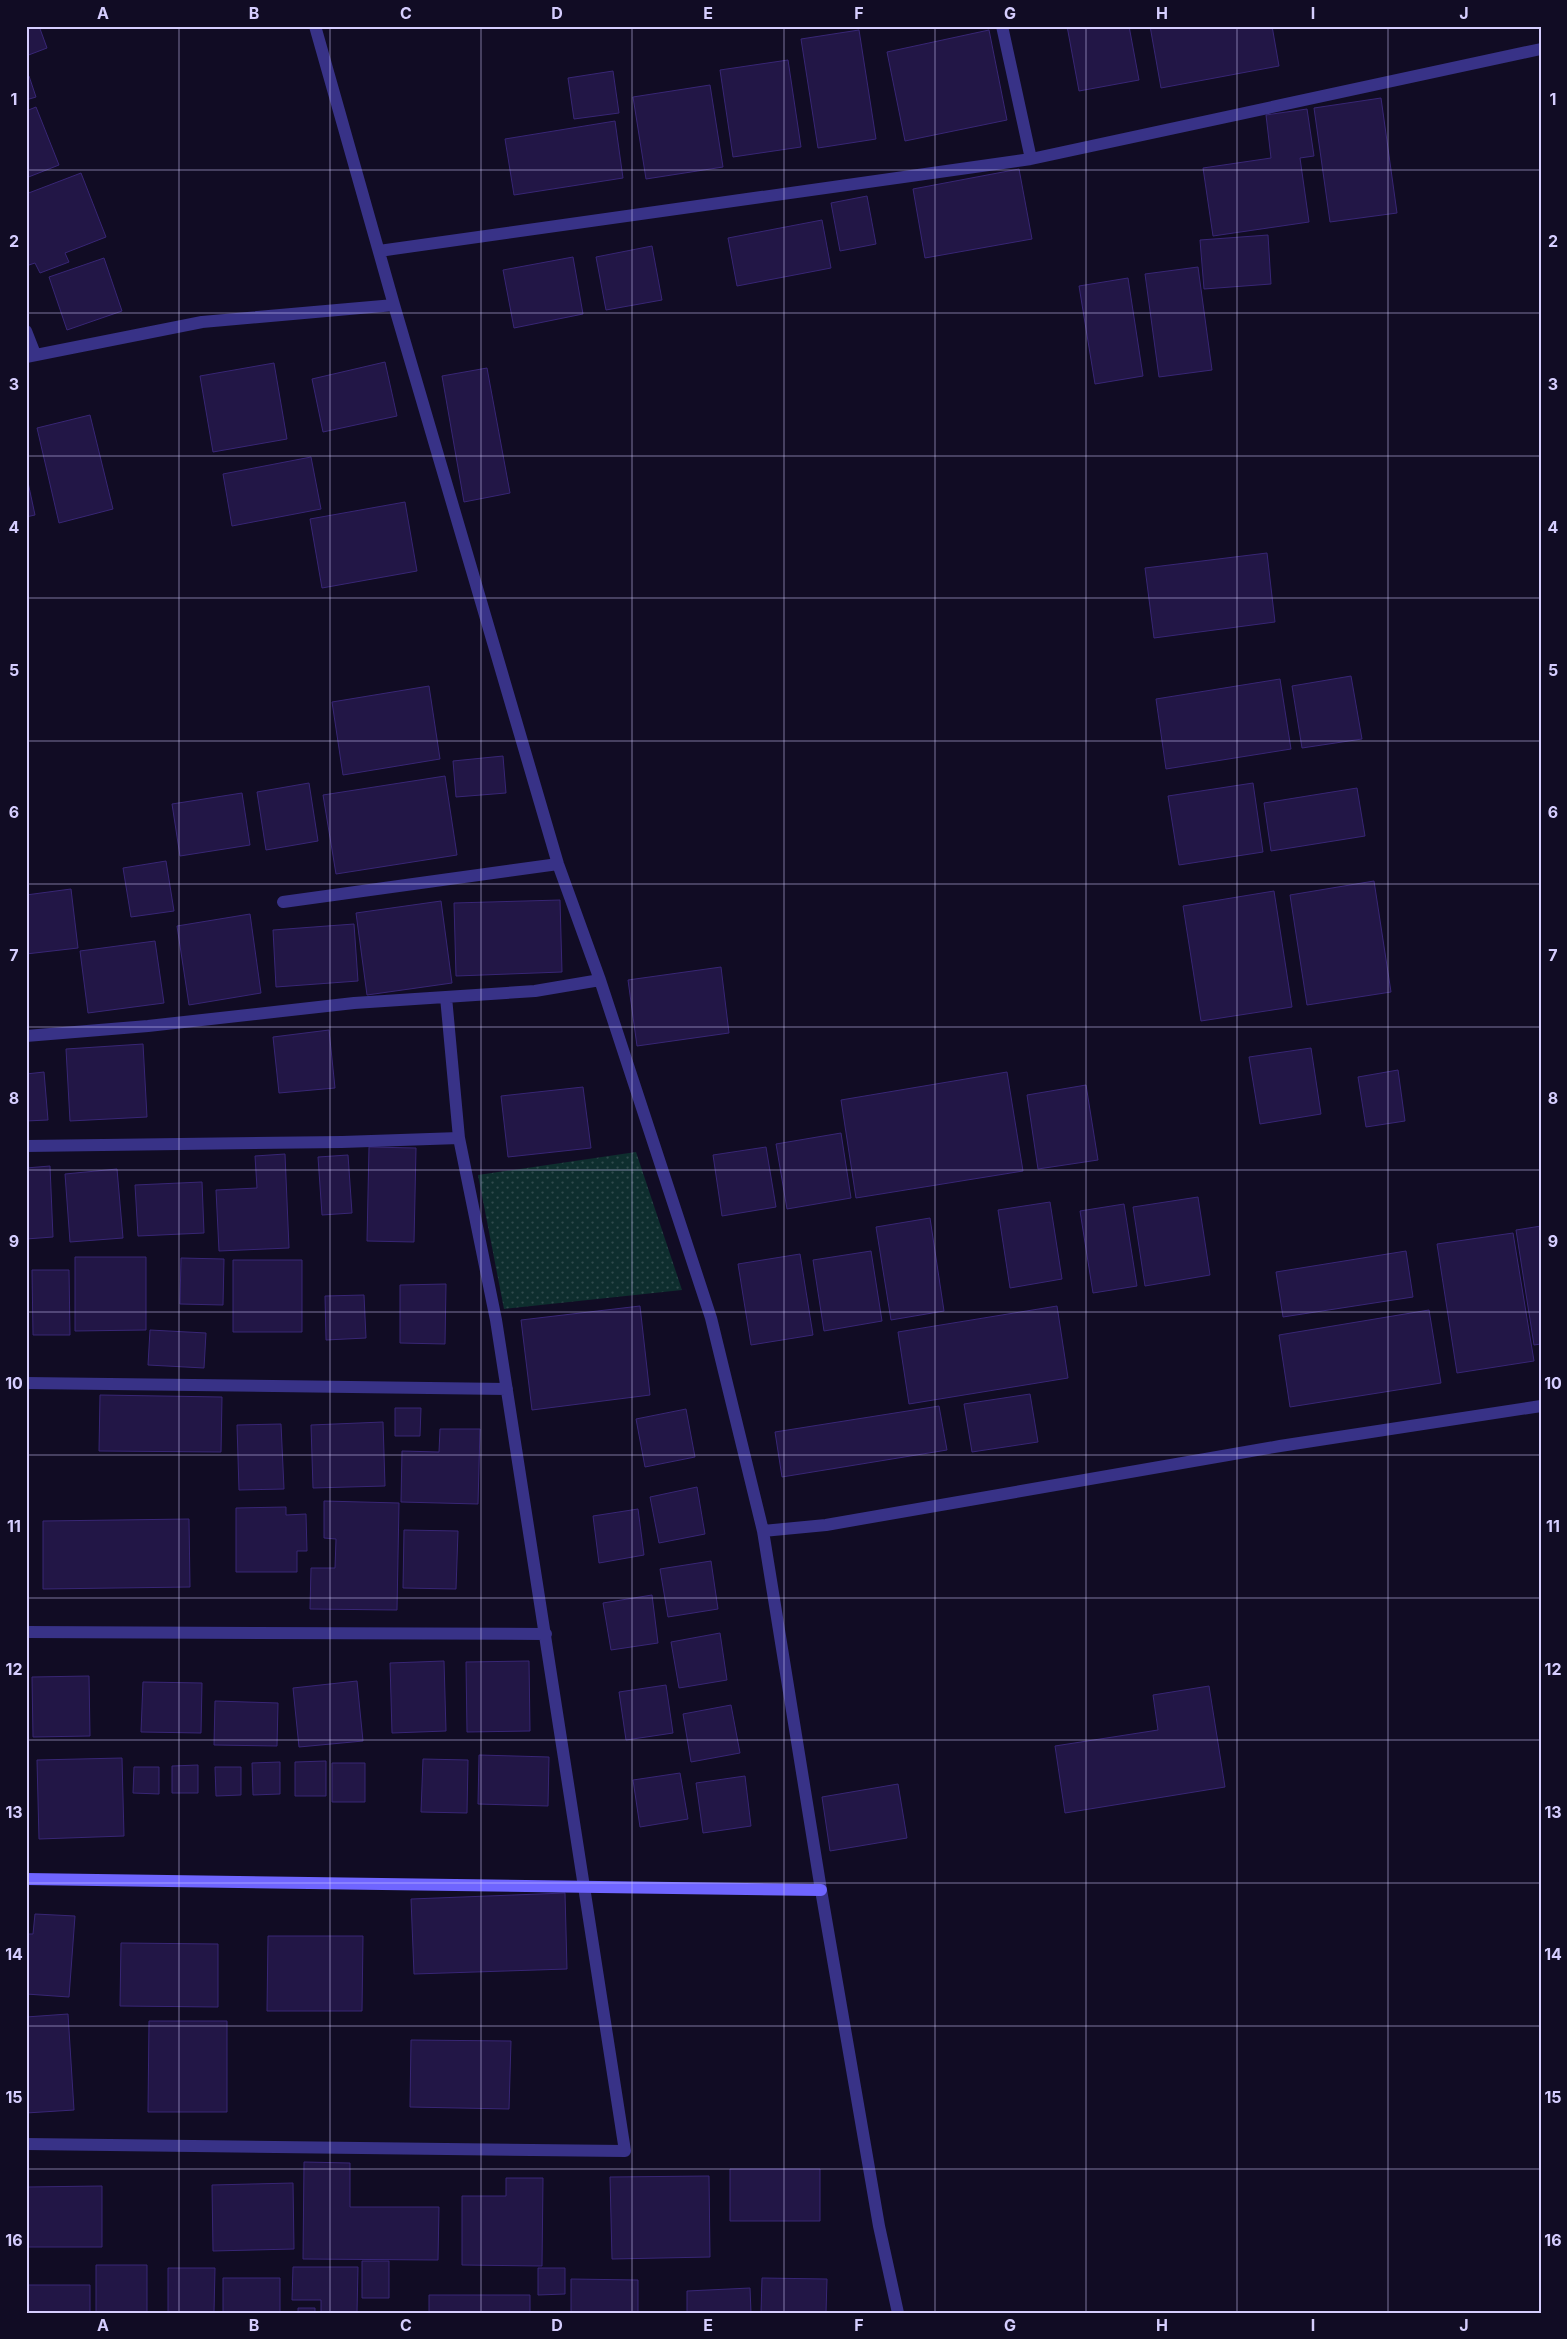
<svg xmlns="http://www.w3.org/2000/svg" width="1567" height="2339" viewBox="0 0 1567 2339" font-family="Inter,sans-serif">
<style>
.grass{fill:url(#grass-dots)}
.building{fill:#221646;stroke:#382675}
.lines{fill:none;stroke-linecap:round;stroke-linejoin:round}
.street{stroke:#383287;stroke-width:12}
.secondary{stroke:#6f65ff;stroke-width:12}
.grid{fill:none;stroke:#d6ceff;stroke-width:1;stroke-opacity:0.55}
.neatline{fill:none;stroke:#d6ceff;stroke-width:2}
.grid-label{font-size:16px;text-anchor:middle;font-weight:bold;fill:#d6ceff}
</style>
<defs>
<pattern id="grass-dots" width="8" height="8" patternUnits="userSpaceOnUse" patternTransform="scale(1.25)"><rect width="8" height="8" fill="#0e2e2e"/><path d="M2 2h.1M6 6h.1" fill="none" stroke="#304b4d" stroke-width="1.8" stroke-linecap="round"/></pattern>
</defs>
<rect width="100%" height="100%" fill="#110c24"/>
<path class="grass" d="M636,1152l46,138 -178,19 -26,-134z"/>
<path class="building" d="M26,26h13l8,22 -21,8z
M1067,26h62l10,54 -60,11z
M1150,26h122l7,40 -118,22z
M859,30l17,109 -58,9 -17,-109z
M989,30l18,90 -102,21 -18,-89z
M788,60l13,87 -68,10 -13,-87z
M613,71l6,42 -45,6 -6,-41z
M29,76l7,21 -10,3v-23z
M710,85l13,82 -77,12 -13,-82z
M1381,98l16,115 -67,9 -16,-114z
M36,107l23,58 -33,13v-67z
M1307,109l7,47 -14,2 9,64 -96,14 -10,-68 68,-10 -5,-43z
M615,121l8,57 -109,17 -9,-56z
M1019,169l13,70 -107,19 -12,-69z
M81,173l25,64 -41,16 4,9 -29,11 -5,-10 -9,3v-72z
M867,196l9,48 -36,7 -9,-48z
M822,220l9,48 -94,18 -9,-48z
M1268,235l3,49 -67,5 -4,-49z
M652,246l10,54 -56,10 -10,-53z
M573,257l10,57 -69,14 -11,-58z
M104,258l18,53 -55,19 -18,-53z
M1198,267l14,103 -53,7 -14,-103z
M1128,278l15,98 -48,8 -16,-98z
M385,362l12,54 -74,16 -11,-53z
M274,363l13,76 -74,13 -13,-76z
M487,368l23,125 -46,9 -22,-126z
M90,415l23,94 -54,14 -22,-95z
M311,457l10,52 -89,17 -9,-52z
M26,473l9,42 -9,2z
M405,502l12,69 -95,17 -12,-69z
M1267,553l8,69 -121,16 -9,-70z
M1351,676l11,63 -60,9 -10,-62z
M1280,679l11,70 -125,20 -10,-70z
M429,686l11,73 -97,16 -11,-73z
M503,756l3,37 -50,4 -3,-36z
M445,776l12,79 -121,19 -13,-79z
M309,783l9,58 -52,9 -9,-58z
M1253,783l10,69 -84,13 -11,-69z
M1357,788l8,48 -94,15 -7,-48z
M242,793l8,52 -70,11 -8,-52z
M166,861l8,50 -43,6 -8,-49z
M1374,881l17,111 -84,13 -17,-110z
M71,889l7,59 -52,6v-59z
M1274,891l18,116 -91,14 -18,-115z
M560,900l2,72 -106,4 -2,-73z
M441,901l11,82 -85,12 -11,-82z
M250,914l11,79 -72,12 -12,-79z
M354,924l4,57 -82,6 -3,-57z
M155,941l9,62 -76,10 -8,-62z
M721,967l8,66 -92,13 -9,-66z
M329,1030l6,58 -56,5 -6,-56z
M143,1044l4,73 -77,4 -4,-72z
M1311,1048l10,66 -61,10 -11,-67z
M1398,1070l7,51 -39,6 -8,-50z
M44,1072l4,48 -22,1v-47z
M1007,1072l16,99 -167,27 -15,-98z
M1086,1085l12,75 -60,9 -11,-74z
M583,1087l8,61 -83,9 -7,-61z
M841,1133l10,65 -64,11 -11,-65z
M369,1147l47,1 -2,94 -47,-1z
M766,1147l10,60 -54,9 -9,-61z
M285,1154l4,94 -70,3 -3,-61 41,-2 -2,-32z
M348,1155l4,58 -30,2 -4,-58z
M50,1166l3,71 -27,2v-71z
M117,1169l6,69 -53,4 -5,-68z
M202,1182l2,51 -66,3 -3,-51z
M1198,1197l12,78 -65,11 -12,-79z
M1050,1202l12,77 -52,9 -12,-78z
M1124,1204l13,82 -44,7 -13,-82z
M930,1218l14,93 -53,9 -15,-93z
M1541,1226v118l-7,1 -18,-115z
M1513,1233l21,128 -77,12 -20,-129z
M871,1251l11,70 -58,10 -11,-71z
M1406,1251l7,46 -130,20 -7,-45z
M800,1254l13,81 -62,10 -13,-81z
M75,1257h71v73l-71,1z
M181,1258l43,1 -1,46 -43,-1z
M233,1260h69v72h-69z
M32,1270h37l1,65h-37z
M446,1284l-1,60 -45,-1v-58z
M364,1295l2,43 -40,2 -1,-44z
M640,1306l10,89 -118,15 -11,-90z
M1057,1306l11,72 -159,26 -11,-72z
M1429,1310l12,73 -151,24 -11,-72z
M150,1330l56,3 -2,35 -56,-3z
M1030,1394l8,48 -66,10 -8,-48z
M100,1395l122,2 -1,55 -122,-1z
M939,1406l8,44 -165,27 -7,-45z
M395,1408h26l-1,28h-25z
M686,1409l9,48 -50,10 -9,-48z
M383,1422l2,64 -72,2 -2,-63z
M281,1424l3,65 -45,1 -2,-65z
M440,1429h40l-2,75 -77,-2 1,-51 37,1z
M697,1487l8,47 -46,9 -9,-46z
M324,1501l75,2 -2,107 -87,-1 1,-41h24l1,-29 -12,-1z
M286,1507v8l20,-1 1,37h-10v21h-61v-64z
M638,1509l6,46 -45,8 -6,-47z
M189,1519l1,68 -147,2v-68z
M404,1530l54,1 -2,58 -53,-1z
M711,1561l7,48 -50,8 -8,-48z
M652,1595l6,48 -47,7 -8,-47z
M720,1633l7,47 -48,8 -8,-46z
M444,1661l2,70 -54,2 -2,-70z
M529,1661l1,70 -63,1 -1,-70z
M89,1676l1,60 -57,1 -1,-60z
M357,1681l6,60 -64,6 -6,-59z
M143,1682l59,1 -1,50 -60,-1z
M666,1685l7,48 -47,7 -7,-48z
M1209,1686l16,101 -160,26 -10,-67 103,-16 -5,-35z
M215,1701l63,2 -1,43 -63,-1z
M731,1705l9,48 -49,9 -8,-48z
M479,1755l70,2 -1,49 -70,-2z
M122,1758l2,78 -85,3 -2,-79z
M423,1759l45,1 -1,53 -46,-1z
M326,1761v35h-31v-34z
M280,1762v32l-27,1 -1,-32z
M332,1763h33v39h-33z
M198,1765v28h-26v-27z
M134,1767h25v27l-26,-1z
M215,1767h26v28l-25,1z
M680,1773l8,46 -48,8 -7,-47z
M745,1776l6,50 -48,7 -7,-50z
M898,1784l9,54 -77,13 -8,-54z
M565,1893l2,76 -153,5 -3,-75z
M35,1914l40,2 -6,81 -43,-3v-60h7z
M268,1936h95l-1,75h-95z
M121,1943l97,1v63l-98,-1z
M68,2014l6,96 -48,3v-96z
M149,2021h78v91h-79z
M411,2040l100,1 -2,68 -99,-2z
M304,2162l46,1v44h89l-1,53 -135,-1z
M730,2169h90v52h-90z
M709,2176l1,81 -98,2 -2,-82z
M506,2178h37l-1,88 -80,-1v-69h44z
M293,2183l1,66 -81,2 -1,-66z
M102,2186v61h-76v-60z
M362,2261h27v37h-27z
M96,2265h51v48h-51z
M293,2267h65l-1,46h-36v-13h-29z
M168,2268h47l-1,45h-46z
M538,2268h27v26l-27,1z
M223,2278h57v35h-57z
M762,2278l65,1 -1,34h-65z
M571,2279l67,1v33h-67z
M26,2285h64v28h-64z
M750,2288l1,25h-64v-22z
M429,2295h101v18h-101z
M298,2308h17v5h-17z"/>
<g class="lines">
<path class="street" d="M315,26l79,279 164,559 42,116 111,338 52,213 58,359 58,336 19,87
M1002,26l29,133
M379,251l652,-92 510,-110
M26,331l9,23
M26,357l176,-35 192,-17
M283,902l275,-38
M26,1036l122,-10 206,-23 181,-12 65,-11
M26,1146l316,-4 117,-4
M26,1383l481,6
M763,1531l63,-6 454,-79 261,-40
M26,1632l520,2
M26,2144l599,7 -129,-831 -37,-182 -13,-141"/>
<path class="secondary" d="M26,1879l795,11"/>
</g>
<path class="grid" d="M179,26v2287M330,26v2287M481,26v2287M632,26v2287M784,26v2287M935,26v2287M1086,26v2287M1237,26v2287M1388,26v2287M26,170h1515M26,313h1515M26,456h1515M26,598h1515M26,741h1515M26,884h1515M26,1027h1515M26,1170h1515M26,1312h1515M26,1455h1515M26,1598h1515M26,1740h1515M26,1883h1515M26,2026h1515M26,2169h1515"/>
<rect width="1567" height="2339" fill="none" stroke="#110c24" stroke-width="55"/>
<rect x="28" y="28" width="1512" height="2284" class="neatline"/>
<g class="grid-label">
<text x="103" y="19">A</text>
<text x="254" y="19">B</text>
<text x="406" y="19">C</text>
<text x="557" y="19">D</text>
<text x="708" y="19">E</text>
<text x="859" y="19">F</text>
<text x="1010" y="19">G</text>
<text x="1162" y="19">H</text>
<text x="1313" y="19">I</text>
<text x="1464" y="19">J</text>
<text x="14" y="105">1</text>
<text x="1553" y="105">1</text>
<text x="14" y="247">2</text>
<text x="1553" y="247">2</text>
<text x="14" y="390">3</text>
<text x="1553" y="390">3</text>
<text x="14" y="533">4</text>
<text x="1553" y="533">4</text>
<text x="14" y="676">5</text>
<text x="1553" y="676">5</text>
<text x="14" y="818">6</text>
<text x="1553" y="818">6</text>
<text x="14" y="961">7</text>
<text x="1553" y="961">7</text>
<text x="14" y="1104">8</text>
<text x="1553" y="1104">8</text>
<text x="14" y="1247">9</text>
<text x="1553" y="1247">9</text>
<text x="14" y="1389">10</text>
<text x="1553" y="1389">10</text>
<text x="14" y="1532">11</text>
<text x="1553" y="1532">11</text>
<text x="14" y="1675">12</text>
<text x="1553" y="1675">12</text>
<text x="14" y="1818">13</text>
<text x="1553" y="1818">13</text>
<text x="14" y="1960">14</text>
<text x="1553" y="1960">14</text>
<text x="14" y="2103">15</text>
<text x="1553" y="2103">15</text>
<text x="14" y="2246">16</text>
<text x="1553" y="2246">16</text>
<text x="103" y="2331">A</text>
<text x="254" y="2331">B</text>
<text x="406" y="2331">C</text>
<text x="557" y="2331">D</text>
<text x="708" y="2331">E</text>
<text x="859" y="2331">F</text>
<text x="1010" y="2331">G</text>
<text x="1162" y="2331">H</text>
<text x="1313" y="2331">I</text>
<text x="1464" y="2331">J</text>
</g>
</svg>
